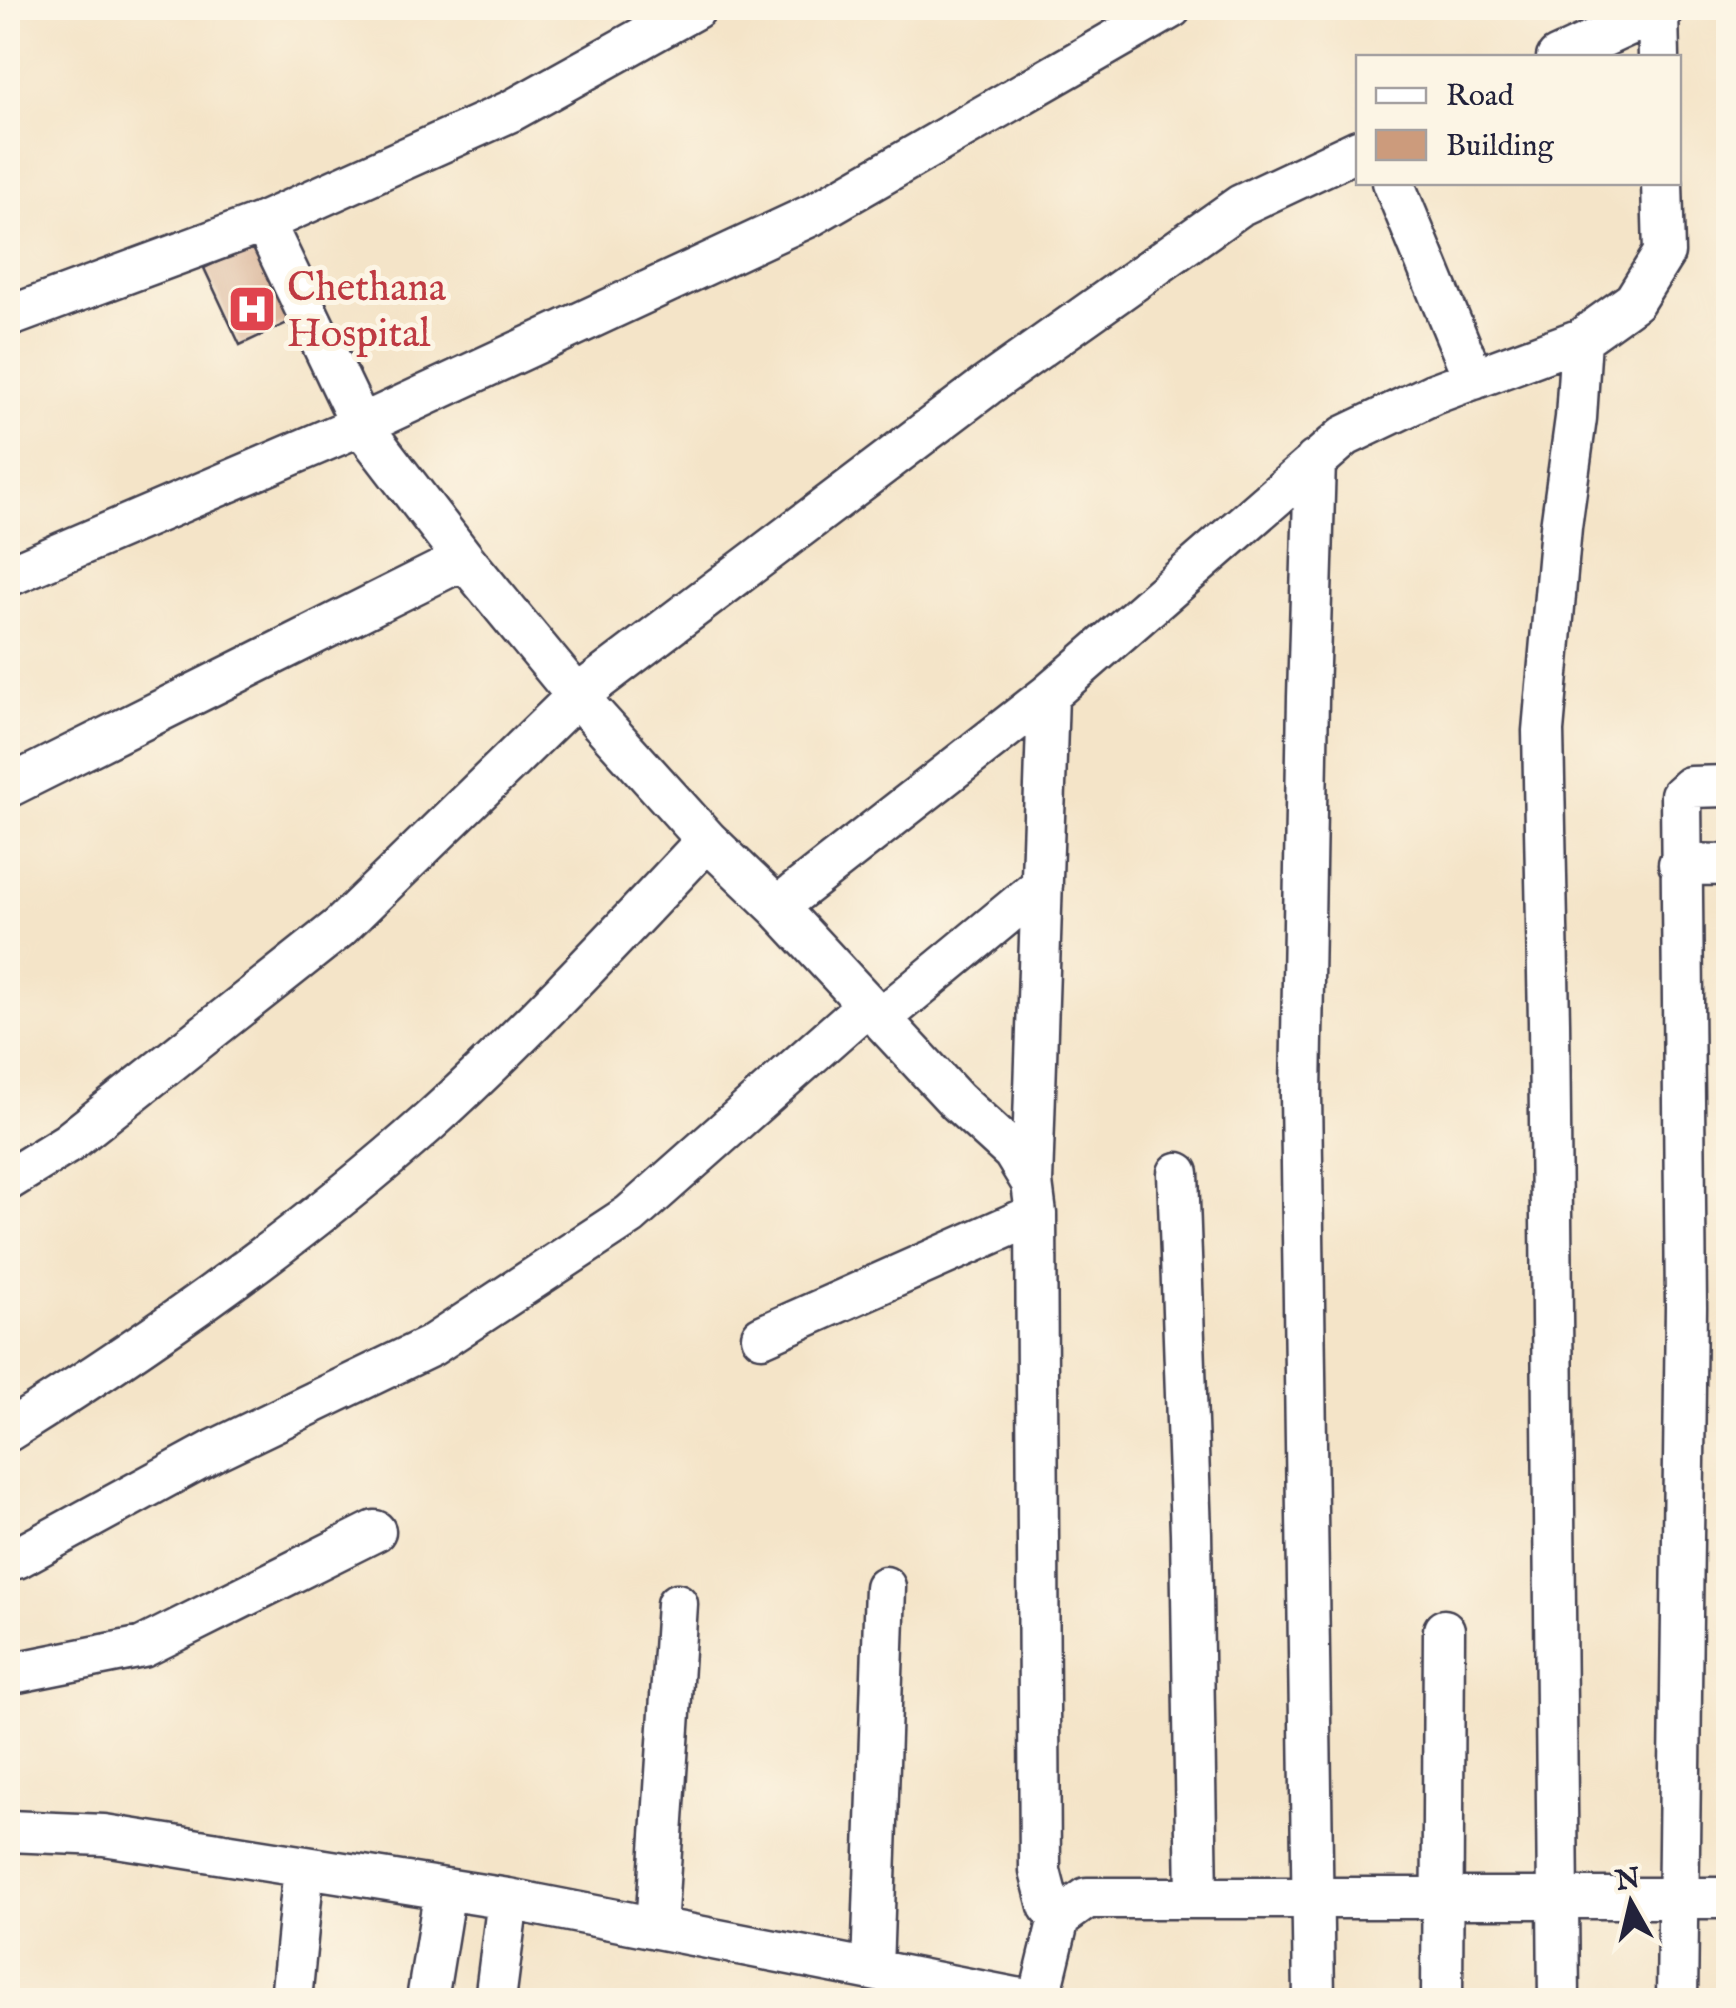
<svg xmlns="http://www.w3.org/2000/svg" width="1736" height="2008" viewBox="0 0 1736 2008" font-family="'IM FELL English',serif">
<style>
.building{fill:#cc9b7c}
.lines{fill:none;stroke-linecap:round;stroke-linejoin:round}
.minor-casing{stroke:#423f50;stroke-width:45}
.minor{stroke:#fff;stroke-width:40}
.labels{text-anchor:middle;stroke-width:10;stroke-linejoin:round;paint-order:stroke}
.health-label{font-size:40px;fill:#be3a42;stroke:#fcf5e5;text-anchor:start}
</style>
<rect width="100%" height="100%" fill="#fcf5e5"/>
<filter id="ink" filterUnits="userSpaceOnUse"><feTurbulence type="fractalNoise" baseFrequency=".01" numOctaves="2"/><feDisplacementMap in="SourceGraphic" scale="20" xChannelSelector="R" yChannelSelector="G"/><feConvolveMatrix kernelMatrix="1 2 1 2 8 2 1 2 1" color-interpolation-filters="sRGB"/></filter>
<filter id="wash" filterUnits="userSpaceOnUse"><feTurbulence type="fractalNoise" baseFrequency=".0048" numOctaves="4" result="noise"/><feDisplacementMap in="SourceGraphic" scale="40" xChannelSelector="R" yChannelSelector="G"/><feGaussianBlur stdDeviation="2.25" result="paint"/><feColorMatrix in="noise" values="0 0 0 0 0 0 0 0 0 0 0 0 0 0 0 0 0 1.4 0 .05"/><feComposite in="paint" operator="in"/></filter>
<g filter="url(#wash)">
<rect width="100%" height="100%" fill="#f4e4c8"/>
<g id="blocks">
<path class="building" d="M260,242l36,77 -56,26 -36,-77z"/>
</g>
</g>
<g filter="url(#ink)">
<use href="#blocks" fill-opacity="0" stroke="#423f50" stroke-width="2.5"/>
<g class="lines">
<g class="minor-casing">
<path id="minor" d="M1658,11l1,47
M1557,58l108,-50
M1393,182l81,197
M264,222l97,203 103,134 113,137 130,144 70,67 180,194 56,51 19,31
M8,317l256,-95 247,-111 185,-103
M8,576l353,-151 451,-210 359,-207
M1048,695l-16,488 4,31 4,657 9,35 10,12
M8,787l456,-228
M1679,864l49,1
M777,907l271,-212 297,-259 88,-42 148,-55
M880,1019l162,-134
M1178,1173l13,360 6,364
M8,1180l60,-37 271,-215 238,-232 409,-310 255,-181 117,-55
M762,1336l274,-122
M8,1431c147,-92 292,-194 422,-310 97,-88 187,-185 277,-281
M17,1558l198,-108 216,-104 199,-131 237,-210
M8,1674l135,-27 232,-116
M8,1831l96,4 404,64 518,101
M656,1928l21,-324
M872,1970l13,-383
M291,2000l13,-133
M427,2000l18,-111
M495,2000l13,-101
M1039,2000l20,-82 28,-20h641
M1314,2000l-13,-906 7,-397 7,-236
M1442,2000l2,-370
M1559,2000l-10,-978 -6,-291 18,-204 15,-109 5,-79 53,-38 30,-48 -2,-71
M1677,2000l9,-693 -5,-512 9,-8 38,-1"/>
</g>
<use href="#minor" class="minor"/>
</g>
</g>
<defs>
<g id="hospital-square" transform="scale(2.5)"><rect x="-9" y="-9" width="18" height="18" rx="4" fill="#e0444e" stroke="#fcf5e5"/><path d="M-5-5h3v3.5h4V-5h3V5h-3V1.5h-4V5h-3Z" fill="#fff"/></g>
</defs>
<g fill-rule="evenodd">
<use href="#hospital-square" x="252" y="309"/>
</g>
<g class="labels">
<g class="health-label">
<text x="287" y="300">Chethana<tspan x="287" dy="46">Hospital</tspan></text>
</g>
</g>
<rect width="1736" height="2008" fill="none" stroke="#fcf5e5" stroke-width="40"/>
<rect x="1356" y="55" width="325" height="130" fill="#fcf5e5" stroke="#a5a1a1" stroke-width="2.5"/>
<rect x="1376" y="88" width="50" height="15" fill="#ffffff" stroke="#a5a1a1" stroke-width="2.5"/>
<text x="1446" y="105" font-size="30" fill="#22223b">Road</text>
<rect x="1376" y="130" width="50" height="30" fill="#cc9b7c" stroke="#a5a1a1" stroke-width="2.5"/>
<text x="1446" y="155" font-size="30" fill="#22223b">Building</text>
<g transform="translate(1631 1903) rotate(352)" stroke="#fcf5e5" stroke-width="8" paint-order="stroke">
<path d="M0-8L18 38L0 25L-18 38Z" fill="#22223b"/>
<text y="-15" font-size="28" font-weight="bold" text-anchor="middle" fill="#22223b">N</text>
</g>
</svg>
